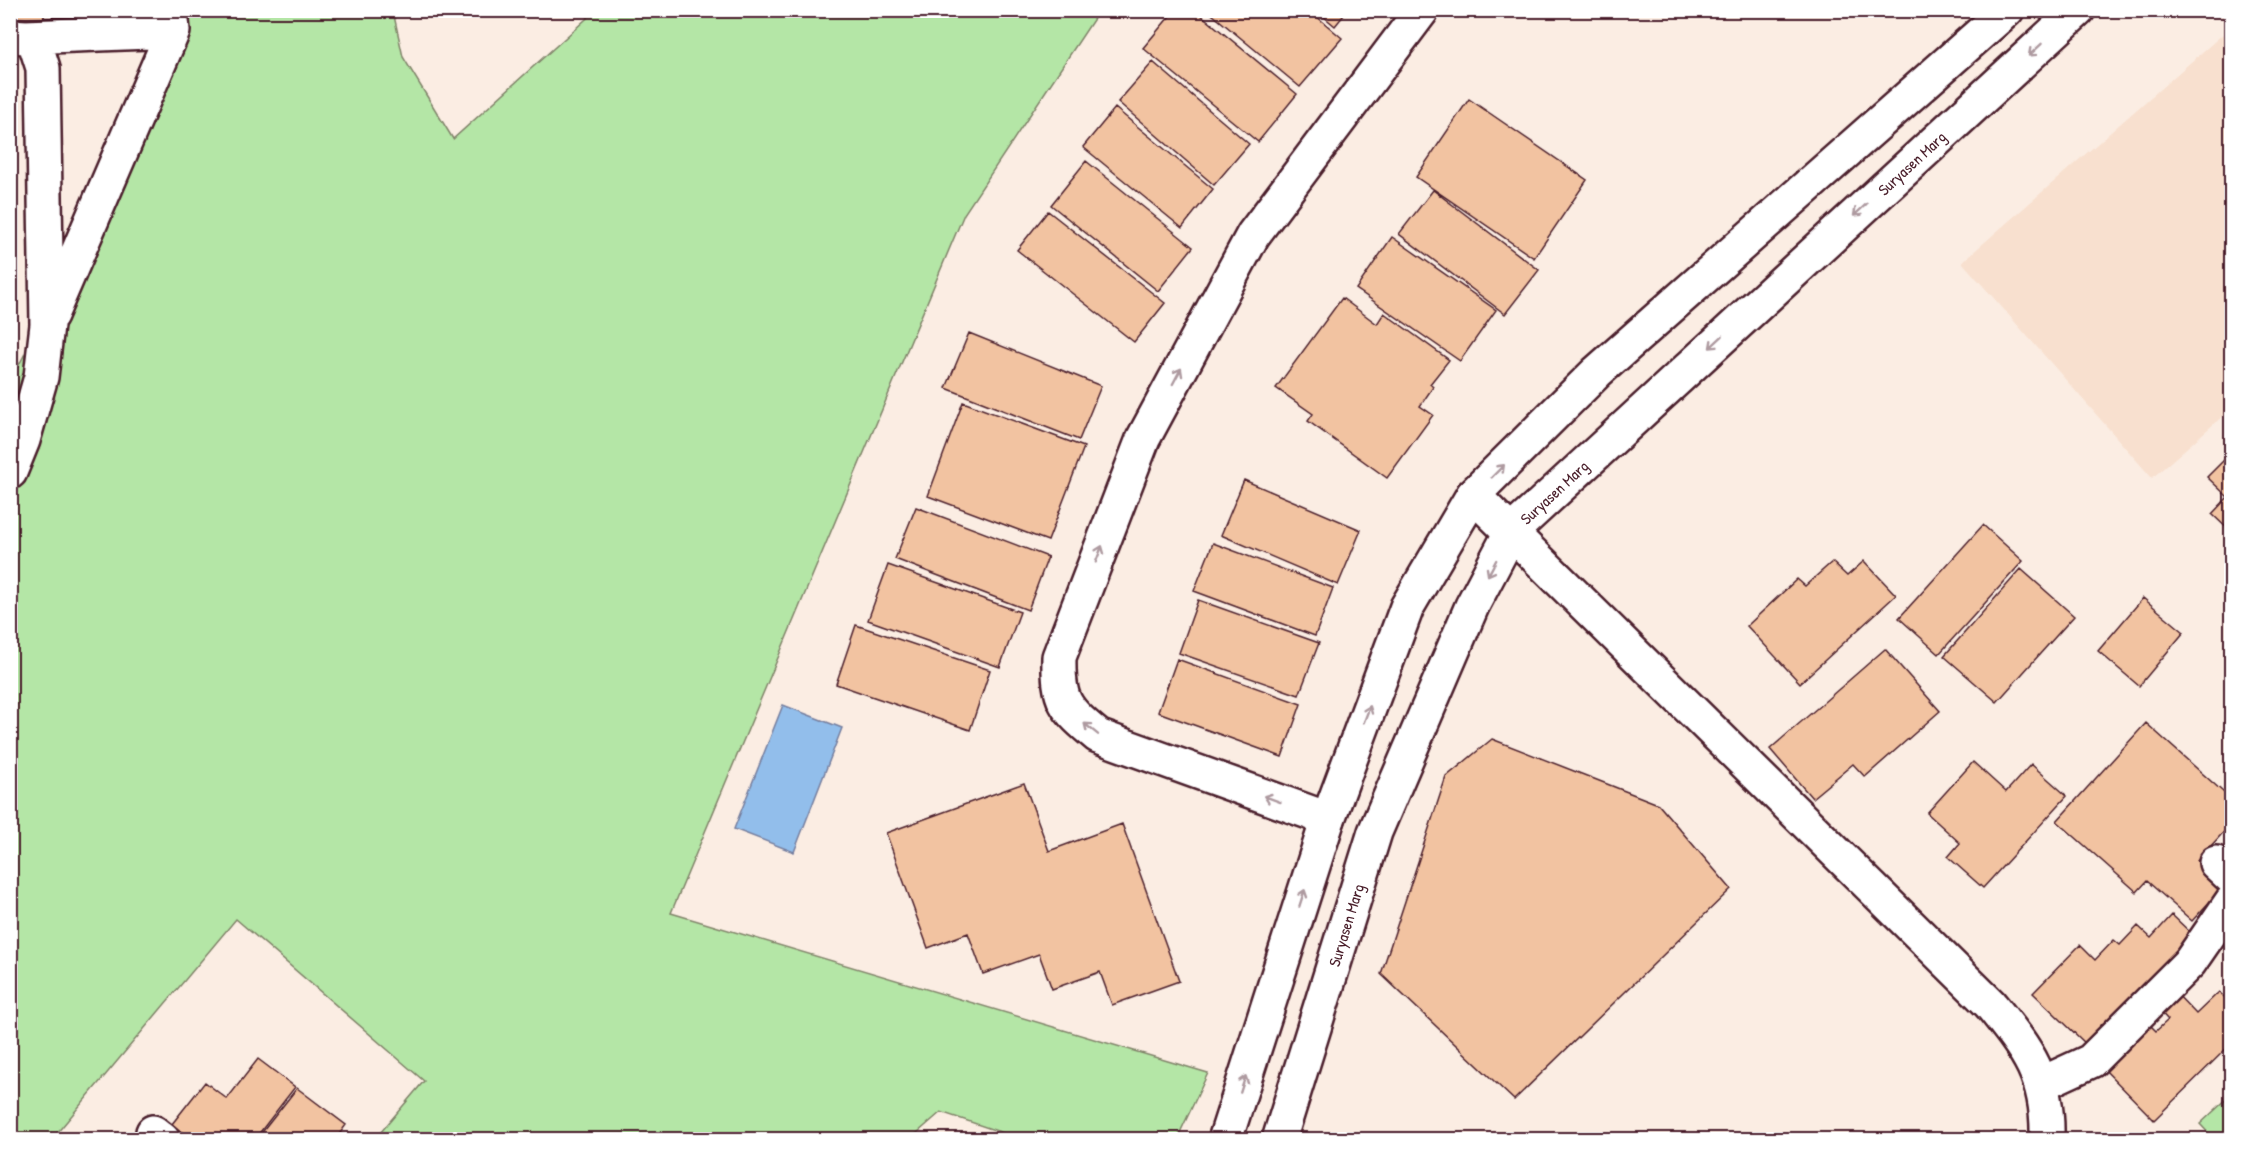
<svg xmlns="http://www.w3.org/2000/svg" width="2242" height="1150" viewBox="0 0 2242 1150" font-family="'Patrick Hand',sans-serif">
<style>
.built{fill:#f8e0cf}
.green{fill:#b4e6a6;stroke:#7f8268;stroke-width:1.5}
.water{fill:#92beeb;stroke:#757e9e;stroke-width:1.5}
.building{fill:#f2c3a1;stroke:#4a1f2b;stroke-width:1.5}
.lines{fill:none;stroke-linecap:round;stroke-linejoin:round}
.minor-casing{stroke:#4a1f2b;stroke-width:38}
.tertiary-casing{stroke:#4a1f2b;stroke-width:38}
.minor{stroke:#fff;stroke-width:33}
.tertiary{stroke:#fff;stroke-width:33}
.oneway{stroke:#ae9aa0}
.labels{text-anchor:middle;stroke-width:4.5;stroke-linejoin:round;paint-order:stroke}
.street-label{font-size:16px;fill:#4a1f2b;stroke:#fff}
</style>
<rect width="100%" height="100%" fill="#fbede3"/>
<filter id="ink" filterUnits="userSpaceOnUse"><feTurbulence type="fractalNoise" baseFrequency=".0167" numOctaves="2"/><feDisplacementMap in="SourceGraphic" scale="12" xChannelSelector="R" yChannelSelector="G"/><feConvolveMatrix kernelMatrix="1 2 1 2 8 2 1 2 1" color-interpolation-filters="sRGB"/></filter>
<g filter="url(#ink)">
<path class="built" d="M2223,34l9,9 -1,366 -79,69 -190,-216z"/>
<path class="green" d="M163,11h230l10,46 50,82 142,-128h504l-135,203 -293,699 537,160 -31,66h-156l-80,-27 -32,28 -534,-1 49,-58 -188,-162 -184,220 -41,1v-760l148,-279z
M2231,1095v44h-17l-14,-15z"/>
<path class="water" d="M783,705l59,23 -48,124 -60,-23z"/>
<path class="building" d="M14,10h30v16l-29,1z
M52,10h32l1,12 -32,2z
M92,10h32l1,14 -32,1z
M131,10h32l1,13 -32,2z
M1175,10h20l102,84 -39,48 -115,-94z
M1207,10h102l33,28 -42,49z
M1316,10h32l-13,16z
M1153,62l96,82 -35,41 -96,-83z
M1469,99l118,81 -53,78 -118,-81z
M1115,108l98,81 -31,39 -99,-81z
M1086,161l107,86 -35,44 -107,-86z
M1433,190l106,80 -34,44 -106,-80z
M1048,211l117,92 -31,39 -117,-92z
M1392,237l104,73 -36,51 -104,-72z
M1342,298l35,26 7,-11 65,47 -19,24 3,3 -13,19 13,9 -46,63 -79,-57 5,-7 -37,-26z
M969,333l132,53 -22,54 -133,-52z
M963,402l121,45 -36,94 -120,-45z
M2232,452v81l-20,-19 16,-17 -21,-20z
M1244,480l117,50 -23,55 -117,-50z
M916,507l132,50 -20,53 -133,-51z
M1983,525l40,36 -84,93 -40,-36z
M1213,543l120,45 -18,48 -121,-45z
M1864,561l32,34 -96,88 -53,-57 50,-47 8,7 27,-24 15,14z
M888,565l132,47 -20,55 -132,-47z
M2021,569l53,47 -77,86 -53,-46z
M2143,598l41,34 -45,54 -41,-35z
M1198,600l121,43 -20,52 -120,-42z
M856,625l134,45 -20,60 -134,-46z
M1885,649l55,62 -75,66 -12,-13 -41,34 -42,-49z
M1177,659l124,45 -19,53 -124,-45z
M2146,723l86,77v23l-35,38 27,25 -32,35 -45,-40 -10,11 -80,-71z
M1492,739l166,65 73,85 -217,211 -133,-126 65,-197z
M1973,762l33,30 25,-28 36,32 -84,92 -35,-31 12,-14 -33,-30z
M1024,783l25,68 73,-27 57,157 -67,24 -12,-33 -48,17 -13,-35 -56,20 -15,-41 -40,15 -42,-115z
M2172,915l21,20 -22,22 8,8 -93,79 -53,-51 47,-48 15,15 19,-20 6,5 18,-19 13,12z
M2174,991l22,23 23,-22 13,12v39l-78,77 -54,-55 45,-45 11,11 12,-11 -11,-12z
M258,1059l37,28 -41,53h-62l-20,-16 33,-42 22,17z
M297,1088l49,37 -11,15h-79z"/>
<g class="lines">
<g class="minor-casing">
<path id="minor" d="M10,36l16,1 9,6 8,25 4,257 -6,52 -18,63 -13,32
M26,37l147,-6
M51,315l122,-284 -2,-21
M1328,819l-230,-83c-34,-28 -40,-35 -39,-79l84,-218 110,-204 169,-225
M2216,863l16,15
M2041,1084l50,-23 99,-99 42,-61
M153,1132l10,8"/>
</g>
<g class="tertiary-casing">
<g id="tertiary">
<path d="M1473,495l517,509c37,46 59,72 57,136"/>
<path d="M1225,1140l103,-321 79,-212 66,-112 124,-123 410,-362"/>
<path id="s1" d="M1279,1140l96,-308 97,-226 39,-74 567,-522"/>
</g>
</g>
<use href="#minor" class="minor"/>
<use href="#tertiary" class="tertiary"/>
</g>
<defs><path id="oneway-shaft" d="M-6 0H5M1.5-3L5.5 0L1.5 3" fill="none" stroke-width="1.6" stroke-linecap="round" stroke-linejoin="round" transform="scale(1.5)"/></defs>
<g class="oneway">
<use href="#oneway-shaft" transform="translate(2035 50) rotate(137)"/>
<use href="#oneway-shaft" transform="translate(1860 210) rotate(137)"/>
<use href="#oneway-shaft" transform="translate(1716 342) rotate(137)"/>
<use href="#oneway-shaft" transform="translate(1177 376) rotate(-62)"/>
<use href="#oneway-shaft" transform="translate(1498 471) rotate(-45)"/>
<use href="#oneway-shaft" transform="translate(1099 554) rotate(-69)"/>
<use href="#oneway-shaft" transform="translate(1492 568) rotate(118)"/>
<use href="#oneway-shaft" transform="translate(1367 714) rotate(-69)"/>
<use href="#oneway-shaft" transform="translate(1091 729) rotate(-141)"/>
<use href="#oneway-shaft" transform="translate(1272 799) rotate(-160)"/>
<use href="#oneway-shaft" transform="translate(1302 898) rotate(-72)"/>
<use href="#oneway-shaft" transform="translate(1243 1084) rotate(-72)"/>
</g>
</g>
<g class="labels">
<g class="street-label">
<text dy="6" stroke="none"><textPath href="#s1" startOffset="1197">Suryasen Marg</textPath></text>
<text dy="6" stroke="none"><textPath href="#s1" startOffset="711">Suryasen Marg</textPath></text>
<text dy="6" stroke="none"><textPath href="#s1" startOffset="225">Suryasen Marg</textPath></text>
</g>
</g>
<rect width="2242" height="1150" fill="none" stroke="#fff" stroke-width="36"/>
<rect x="18" y="18" width="2206" height="1114" fill="none" stroke="#4a1f2b" stroke-width="2" filter="url(#ink)"/>
</svg>
